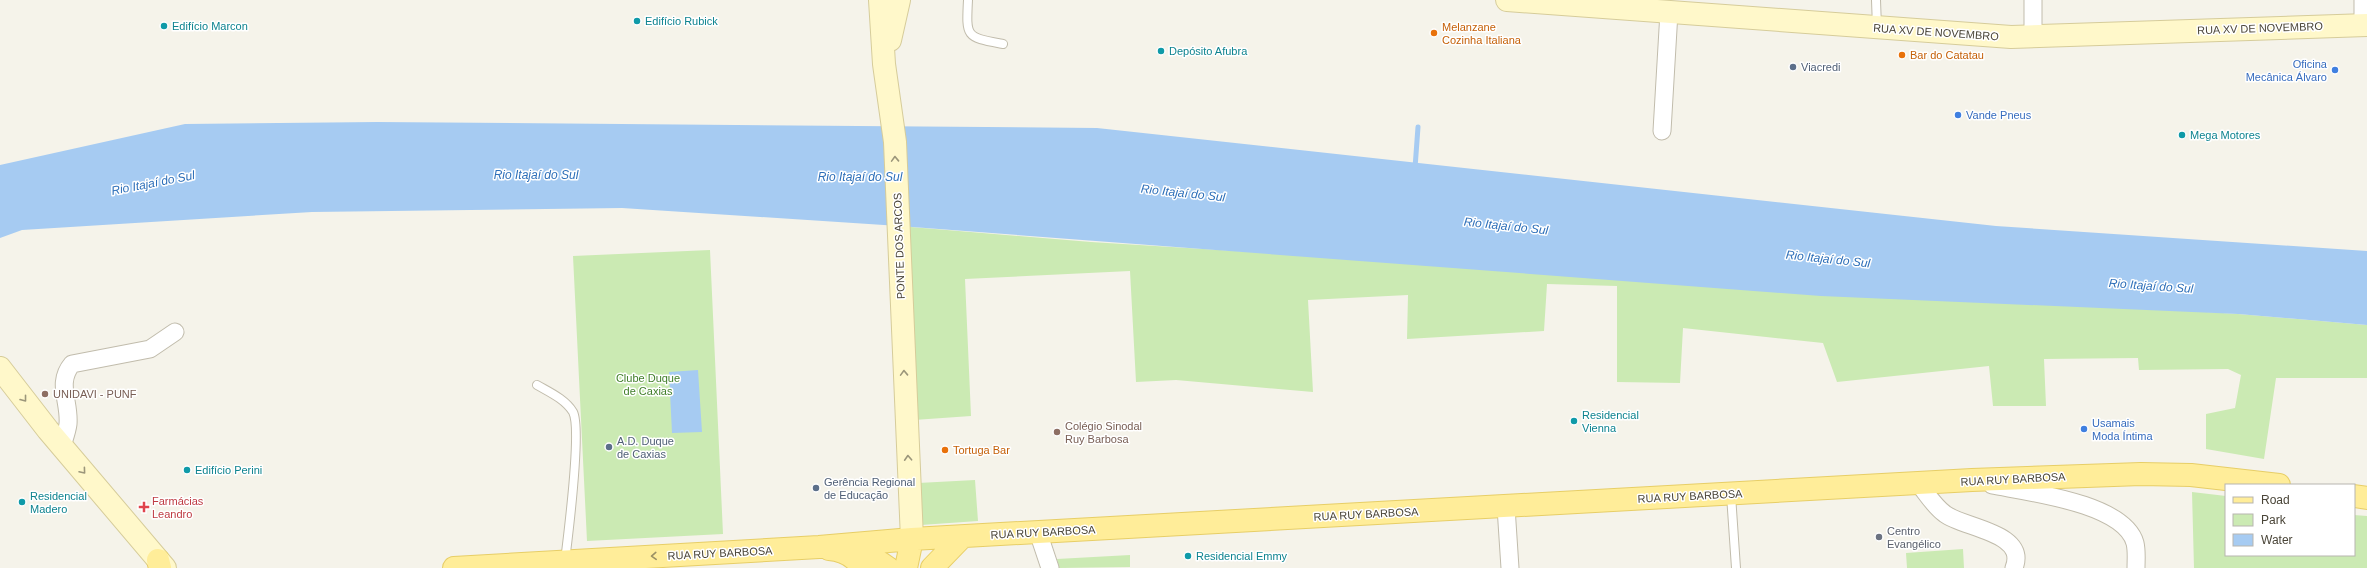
<svg xmlns="http://www.w3.org/2000/svg" width="2367" height="568" viewBox="0 0 2367 568" font-family="Helvetica,sans-serif">
<style>
.green{fill:#cbeab3}
.water{fill:#a6cbf2}
.lines{fill:none;stroke-linecap:round;stroke-linejoin:round}
.stream{stroke:#a6cbf2;stroke-width:5}
.lane-casing{stroke:#c1bcac;stroke-width:10}
.street-casing{stroke:#c1bcac;stroke-width:19}
.secondary-casing{stroke:#d6cc9a;stroke-width:24}
.primary-casing{stroke:#e7ce67;stroke-width:24}
.lane{stroke:#fff;stroke-width:8}
.street{stroke:#fff;stroke-width:17}
.secondary{stroke:#fff8ca;stroke-width:22}
.primary{stroke:#ffed99;stroke-width:22}
.oneway{stroke:#9b967a}
.oneway2{stroke:#9b9164}
.culture-dot{fill:#0f9aa8;stroke:#fff;stroke-width:1.5}
.food-dot{fill:#e8710a;stroke:#fff;stroke-width:1.5}
.service-dot{fill:#5c6f8a;stroke:#fff;stroke-width:1.5}
.shop-dot{fill:#3f7fe0;stroke:#fff;stroke-width:1.5}
.education-dot{fill:#8d6e63;stroke:#fff;stroke-width:1.5}
.health-dot{fill:#e0444e;stroke:#fff;stroke-width:1.5}
.worship-dot{fill:#6b7280;stroke:#fff;stroke-width:1.5}
.labels{text-anchor:middle;stroke-width:3;stroke-linejoin:round;paint-order:stroke}
.culture-label{font-size:11px;fill:#0d838f;stroke:#fff;text-anchor:start}
.food-label{font-size:11px;fill:#c56008;stroke:#fff;text-anchor:start}
.street-label{font-size:11px;fill:#4a4538;stroke:#fff}
.shop-label{font-size:11px;fill:#366cbe;stroke:#fff;text-anchor:start}
.service-label{font-size:11px;fill:#4e5e75;stroke:#fff;text-anchor:start}
.park-label{font-size:11px;fill:#407e29;stroke:#fff}
.education-label{font-size:11px;fill:#785e54;stroke:#fff;text-anchor:start}
.health-label{font-size:11px;fill:#be3a42;stroke:#fff;text-anchor:start}
.worship-label{font-size:11px;fill:#5b616d;stroke:#fff;text-anchor:start}
.water-label{font-size:12px;font-style:italic;fill:#2d6fb9;stroke:#fff}
</style>
<rect width="100%" height="100%" fill="#f5f3ea"/>
<path class="green" d="M899,226l192,16 1147,72 129,11v53h-91l-12,81 -58,-10v-35l29,-6 6,-33 -13,-6 -89,1 -1,-12 -94,1 2,47h-53l-4,-40 -152,16 -14,-39 -140,-15 -3,55 -63,-1v-96l-70,-2 -3,47 -137,8 1,-44 -100,5 5,92 -137,-12 -40,2 -6,-111 -165,8 6,137 -57,4z
M710,250l13,284 -136,7 -14,-285z
M975,480l3,41 -57,4 -3,-42z
M2192,492l34,4v59h128v-40l13,1v52h-173z
M1963,549l1,19h-57l-1,-15z
M1130,555v12l-71,1 -2,-9z"/>
<path class="water" d="M377,122l720,6 899,98 371,25v74l-129,-11 -417,-18 -922,-70 -277,-18 -310,4 -290,18 -22,8v-73l185,-41z
M698,370l4,62 -30,1 -3,-61z"/>
<g class="lines">
<path class="stream" d="M1415,168l3,-41"/>
<g class="lane-casing">
<path id="lane" d="M968,0c-2,38 -2,37 35,44
M1876,0l1,27
M537,385c12,7 28,14 36,27 9,17 -5,124 -8,149
M1731,495l5,73"/>
</g>
<g class="street-casing">
<path id="street" d="M2033,0v37
M2363,0v25
M1662,131l7,-119
M62,446c2,-7 5,-14 6,-22 2,-22 -12,-41 4,-60l78,-15 25,-17
M1919,484c8,10 15,22 26,30 18,14 83,18 69,54
M1992,485c35,7 132,18 143,58 2,8 1,17 1,25
M1506,507l4,61
M1038,532l12,36"/>
</g>
<g class="secondary-casing">
<path id="secondary" d="M880,0l4,64 11,78 17,397
M1507,0l504,37 356,-12
M890,40l9,-40
M0,368l48,62 117,138"/>
</g>
<g class="primary-casing">
<path id="primary" d="M2354,496l13,2
M829,549c14,1 25,6 33,19
M845,551c17,3 29,6 43,17
M158,560l2,8
M454,568l365,-21 93,-8 1060,-59 169,-6 50,1 88,10
M906,568l6,-29
M932,568l30,-31"/>
</g>
<use href="#lane" class="lane"/>
<use href="#street" class="street"/>
<use href="#secondary" class="secondary"/>
<use href="#primary" class="primary"/>
</g>
<defs><path id="oneway-chevron" d="M-2-3.5L2.5 0L-2 3.5" fill="none" stroke-width="1.6" stroke-linecap="round" stroke-linejoin="round"/></defs>
<g class="oneway">
<use href="#oneway-chevron" transform="translate(895 159) rotate(-92)"/>
<use href="#oneway-chevron" transform="translate(904 373) rotate(-92)"/>
<use href="#oneway-chevron" transform="translate(24 399) rotate(52)"/>
<use href="#oneway-chevron" transform="translate(908 458) rotate(-93)"/>
<use href="#oneway-chevron" transform="translate(83 471) rotate(50)"/>
</g>
<use class="oneway2" href="#oneway-chevron" transform="translate(654 556) rotate(177)"/>
<g class="culture-dot">
<circle cx="637" cy="21" r="4"/>
<circle cx="164" cy="26" r="4"/>
<circle cx="1161" cy="51" r="4"/>
<circle cx="2182" cy="135" r="4"/>
<circle cx="1574" cy="421" r="4"/>
<circle cx="187" cy="470" r="4"/>
<circle cx="22" cy="502" r="4"/>
<circle cx="1188" cy="556" r="4"/>
</g>
<g class="food-dot">
<circle cx="1434" cy="33" r="4"/>
<circle cx="1902" cy="55" r="4"/>
<circle cx="945" cy="450" r="4"/>
</g>
<g class="service-dot">
<circle cx="1793" cy="67" r="4"/>
<circle cx="609" cy="447" r="4"/>
<circle cx="816" cy="488" r="4"/>
</g>
<g class="shop-dot">
<circle cx="2335" cy="70" r="4"/>
<circle cx="1958" cy="115" r="4"/>
<circle cx="2084" cy="429" r="4"/>
</g>
<g class="education-dot">
<circle cx="45" cy="394" r="4"/>
<circle cx="1057" cy="432" r="4"/>
</g>
<path class="health-dot" d="M142 501h4v4h4v4h-4v4h-4v-4h-4v-4h4z"/>
<circle class="worship-dot" cx="1879" cy="537" r="4"/>
<g class="labels">
<g class="culture-label">
<text x="645" y="25">Edifício Rubick</text>
<text x="172" y="30">Edifício Marcon</text>
<text x="1169" y="55">Depósito Afubra</text>
<text x="2190" y="139">Mega Motores</text>
<text x="1582" y="419">Residencial<tspan x="1582" dy="13">Vienna</tspan></text>
<text x="195" y="474">Edifício Perini</text>
<text x="30" y="500">Residencial<tspan x="30" dy="13">Madero</tspan></text>
<text x="1196" y="560">Residencial Emmy</text>
</g>
<g class="food-label">
<text x="1442" y="31">Melanzane<tspan x="1442" dy="13">Cozinha Italiana</tspan></text>
<text x="1910" y="59">Bar do Catatau</text>
<text x="953" y="454">Tortuga Bar</text>
</g>
<g class="street-label">
<text transform="translate(2260 28) rotate(-2)" y="4">RUA XV DE NOVEMBRO</text>
<text transform="translate(1936 32) rotate(4)" y="4">RUA XV DE NOVEMBRO</text>
<text transform="translate(899 246) rotate(-92)" y="4">PONTE DOS ARCOS</text>
<text transform="translate(2013 479) rotate(-3)" y="4">RUA RUY BARBOSA</text>
<text transform="translate(1690 496) rotate(-3)" y="4">RUA RUY BARBOSA</text>
<text transform="translate(1366 514) rotate(-3)" y="4">RUA RUY BARBOSA</text>
<text transform="translate(1043 532) rotate(-3)" y="4">RUA RUY BARBOSA</text>
<text transform="translate(720 553) rotate(-3)" y="4">RUA RUY BARBOSA</text>
</g>
<g class="shop-label">
<text x="2327" y="68" text-anchor="end">Oficina<tspan x="2327" dy="13">Mecânica Álvaro</tspan></text>
<text x="1966" y="119">Vande Pneus</text>
<text x="2092" y="427">Usamais<tspan x="2092" dy="13">Moda Íntima</tspan></text>
</g>
<g class="service-label">
<text x="1801" y="71">Viacredi</text>
<text x="617" y="445">A.D. Duque<tspan x="617" dy="13">de Caxias</tspan></text>
<text x="824" y="486">Gerência Regional<tspan x="824" dy="13">de Educação</tspan></text>
</g>
<g class="park-label">
<text x="648" y="382">Clube Duque<tspan x="648" dy="13">de Caxias</tspan></text>
</g>
<g class="education-label">
<text x="53" y="398">UNIDAVI - PUNF</text>
<text x="1065" y="430">Colégio Sinodal<tspan x="1065" dy="13">Ruy Barbosa</tspan></text>
</g>
<g class="health-label">
<text x="152" y="505">Farmácias<tspan x="152" dy="13">Leandro</tspan></text>
</g>
<g class="worship-label">
<text x="1887" y="535">Centro<tspan x="1887" dy="13">Evangélico</tspan></text>
</g>
<g class="water-label">
<text x="536" y="179">Rio Itajaí do Sul</text>
<text x="860" y="181">Rio Itajaí do Sul</text>
<text transform="translate(153 183) rotate(-11)" y="4">Rio Itajaí do Sul</text>
<text transform="translate(1183 193) rotate(6)" y="4">Rio Itajaí do Sul</text>
<text transform="translate(1506 226) rotate(6)" y="4">Rio Itajaí do Sul</text>
<text transform="translate(1828 259) rotate(6)" y="4">Rio Itajaí do Sul</text>
<text transform="translate(2151 286) rotate(4)" y="4">Rio Itajaí do Sul</text>
</g>
</g>
<rect x="2225" y="484" width="130" height="72" fill="#ffffff" stroke="#b7b5af"/>
<rect x="2233" y="497" width="20" height="6" fill="#ffed99" stroke="#b7b5af"/>
<text x="2261" y="504" font-size="12" fill="#4a4538">Road</text>
<rect x="2233" y="514" width="20" height="12" fill="#cbeab3" stroke="#b7b5af"/>
<text x="2261" y="524" font-size="12" fill="#4a4538">Park</text>
<rect x="2233" y="534" width="20" height="12" fill="#a6cbf2" stroke="#b7b5af"/>
<text x="2261" y="544" font-size="12" fill="#4a4538">Water</text>
</svg>
